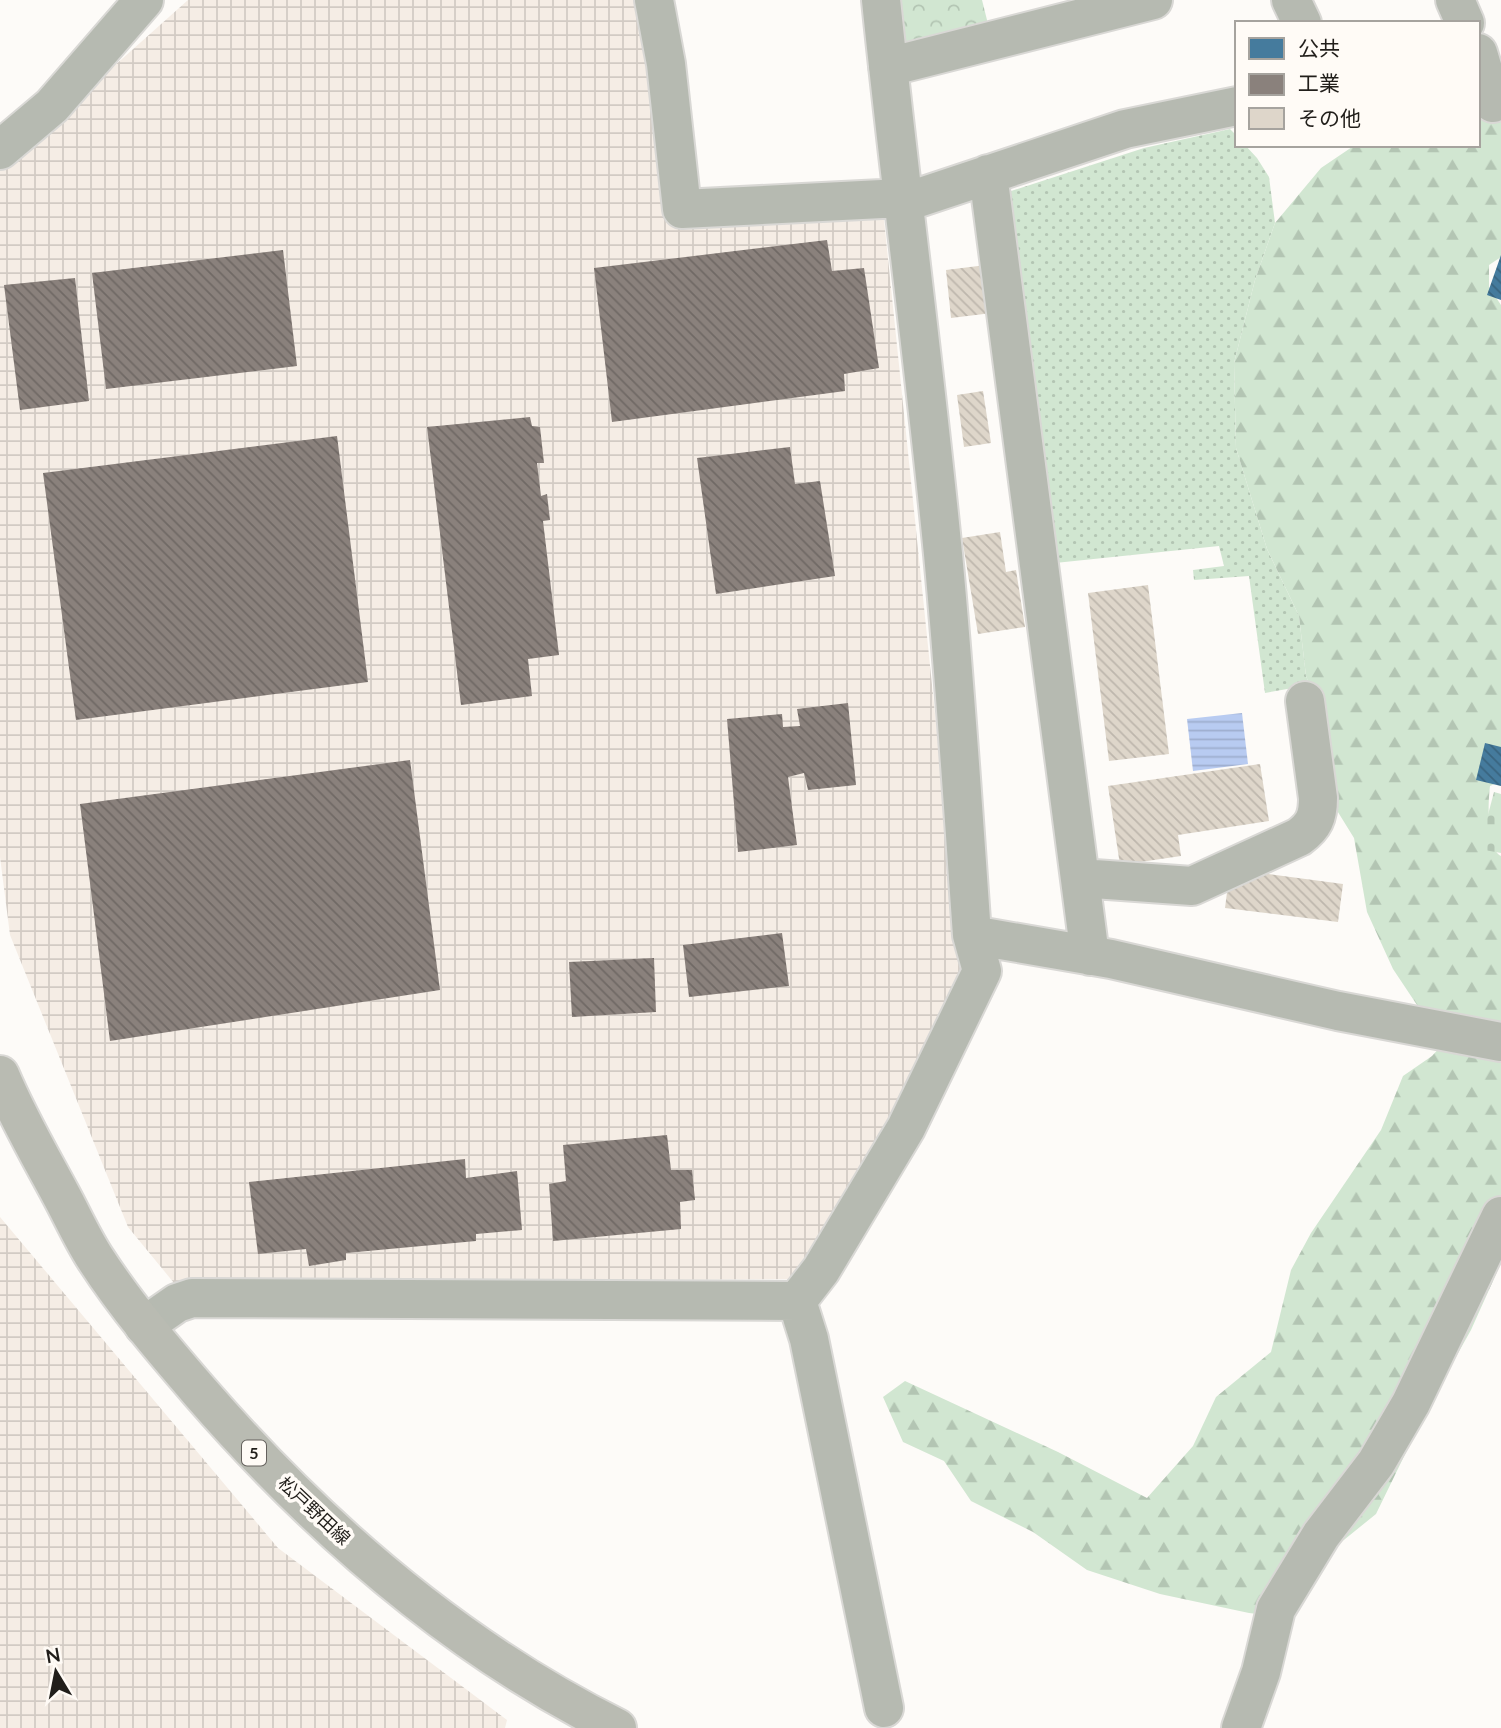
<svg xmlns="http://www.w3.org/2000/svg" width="1501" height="1728" viewBox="0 0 1501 1728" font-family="Lato,'Noto Sans JP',sans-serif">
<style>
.industrial{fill:url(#industrial-grid)}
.grass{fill:url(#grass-dots)}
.forest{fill:url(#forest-firs)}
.cemetery{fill:url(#cemetery-stones)}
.park{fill:url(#park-crowns)}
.water{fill:url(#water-rules)}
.public{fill:url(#public-back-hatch)}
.industry{fill:url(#industry-back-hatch)}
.building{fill:url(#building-back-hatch)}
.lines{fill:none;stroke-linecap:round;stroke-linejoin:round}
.minor-casing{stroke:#d9d8d5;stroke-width:42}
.major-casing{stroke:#d9d8d5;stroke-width:42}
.minor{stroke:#b6bab1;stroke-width:38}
.major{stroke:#b9bbb2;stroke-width:38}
.labels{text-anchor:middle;stroke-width:7;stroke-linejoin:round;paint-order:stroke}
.shield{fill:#fffbf6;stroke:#64605c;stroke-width:2}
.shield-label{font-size:16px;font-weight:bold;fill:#211e1a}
.street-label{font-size:18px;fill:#211e1a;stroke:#fffbf6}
</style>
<defs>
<pattern id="industrial-grid" width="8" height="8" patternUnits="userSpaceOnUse" patternTransform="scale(1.75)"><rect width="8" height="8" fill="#f5ede5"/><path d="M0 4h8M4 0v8" fill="none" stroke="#d2cbc4"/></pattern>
<pattern id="grass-dots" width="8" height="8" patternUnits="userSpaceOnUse" patternTransform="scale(1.75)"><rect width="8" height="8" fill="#d1e6d1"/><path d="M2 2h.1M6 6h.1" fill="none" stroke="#b3c5b3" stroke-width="1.8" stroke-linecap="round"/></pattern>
<pattern id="forest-firs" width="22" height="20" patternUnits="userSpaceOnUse" patternTransform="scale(1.75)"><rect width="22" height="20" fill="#d1e6d1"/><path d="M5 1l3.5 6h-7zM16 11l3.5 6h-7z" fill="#b3c5b3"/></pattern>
<pattern id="cemetery-stones" width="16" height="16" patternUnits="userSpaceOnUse" patternTransform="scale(1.75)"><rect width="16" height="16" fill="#d1e6d1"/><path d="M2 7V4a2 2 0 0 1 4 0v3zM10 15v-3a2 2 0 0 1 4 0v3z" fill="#b3c5b3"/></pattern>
<pattern id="park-crowns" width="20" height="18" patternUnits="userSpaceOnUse" patternTransform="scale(1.75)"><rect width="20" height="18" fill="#d1e6d1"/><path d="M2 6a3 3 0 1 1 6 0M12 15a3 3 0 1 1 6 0" fill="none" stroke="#b3c5b3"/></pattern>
<pattern id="water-rules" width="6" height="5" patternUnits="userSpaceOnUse" patternTransform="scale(1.75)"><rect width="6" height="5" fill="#b8cbf1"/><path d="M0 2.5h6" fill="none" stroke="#9eaece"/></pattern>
<pattern id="public-back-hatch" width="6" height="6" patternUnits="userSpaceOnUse" patternTransform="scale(1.75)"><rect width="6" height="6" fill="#457b9d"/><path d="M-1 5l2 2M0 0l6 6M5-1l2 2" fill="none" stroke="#39647f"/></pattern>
<pattern id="industry-back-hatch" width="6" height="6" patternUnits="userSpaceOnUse" patternTransform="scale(1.75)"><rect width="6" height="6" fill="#8a817c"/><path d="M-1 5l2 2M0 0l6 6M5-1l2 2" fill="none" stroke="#706965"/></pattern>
<pattern id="building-back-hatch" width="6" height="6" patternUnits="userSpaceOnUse" patternTransform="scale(1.75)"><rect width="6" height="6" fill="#ded6ca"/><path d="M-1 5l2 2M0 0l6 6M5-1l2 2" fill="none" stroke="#beb7ad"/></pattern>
</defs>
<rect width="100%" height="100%" fill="#fdfbf8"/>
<path class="industrial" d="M188,0h450l35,220 210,-10 80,775 -159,294 -630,4 -46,-56 -118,-292 -10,-78v-689z
M0,1217l278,331 229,172 -2,8h-505z"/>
<path class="grass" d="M1230,129l7,7v9h8l12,13 12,19 6,46 -20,57 -21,83 2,85 31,101 32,67 7,60 4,9 -45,8 -16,-117 -55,4 -1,-10 31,-4 -5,-20 -164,17 -47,-371 136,-44z"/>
<path class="forest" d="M1478,103l23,8v146l-12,8v22l12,18v476l-11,5c-2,16 -4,63 11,70v394l-4,22 -26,58 -41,73 -54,111 -47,38 -52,64 -28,-3 -89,-19 -73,-24 -54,-38 -62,-31 -27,-40 -41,-19 -20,-45 22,-16 153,71 89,46 46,-52 23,-49 55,-45 20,-82 20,-37 70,-103 22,-54 29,-20 11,-12 -50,-75 -26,-57 -13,-74 -26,-42 -3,-74 -19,-46 -7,-60 -32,-67 -31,-101 -2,-85 21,-83 20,-57 46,-55 34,-23h123z"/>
<path class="cemetery" d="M1494,792l7,2v59l-22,-4z"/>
<path class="park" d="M898,0h84l7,28 -86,21z"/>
<path class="water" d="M1242,713l6,51 -55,7 -6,-52z"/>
<path class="public" d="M1501,255v45l-14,-5z
M1485,743l16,4v39l-25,-6z"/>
<path class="industry" d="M827,240l5,31 32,-3 15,100 -35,6 1,17 -233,31 -18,-154z
M283,250l14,116 -191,23 -14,-116z
M75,278l14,123 -69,9 -16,-125z
M530,417l2,9 8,1 4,36h-7l4,33 6,-2 3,26 -7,1 16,134 -31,4 4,37 -71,9 -34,-278z
M337,436l31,246 -292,38 -33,-247z
M790,447l5,37 25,-3 15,95 -119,18 -19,-136z
M848,703l8,82 -48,5 -4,-17 -16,4 9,68 -59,7 -11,-133 55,-5 1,13 17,-1 -3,-17z
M410,760l30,230 -330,51 -30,-237z
M782,933l7,53 -100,11 -6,-52z
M654,958l2,54 -84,5 -3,-55z
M667,1135l4,35h21l3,30 -15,2 1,27 -128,12 -4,-57 17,-3 -3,-36z
M465,1159l1,19 51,-7 5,59 -46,4v7l-130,12v7l-37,6 -3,-17 -48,5 -9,-72z"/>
<path class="building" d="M986,265l6,48 -41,5 -5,-48z
M983,391l8,52 -27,4 -7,-52z
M1000,532l6,40 10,-2 9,57 -47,7 -16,-96z
M1148,585l21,169 -60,7 -21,-168z
M1260,764l9,57 -91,14 3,21 -61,9 -12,-79z
M1230,869l113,15 -5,38 -113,-14z"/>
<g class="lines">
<g class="minor-casing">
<path id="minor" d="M654,0l12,64 16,145 220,-11
M881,0c19,185 44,369 62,554 12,126 20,254 29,381l139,24 227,52 163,31
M1291,0l11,23
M1455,0l10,23
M1478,53l15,50
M888,67l265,-67
M0,150l52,-44 92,-106
M988,174l102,782
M903,203l222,-74 112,-23
M1080,878l112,8 107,-49c15,-11 19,-20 19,-39l-13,-97
M797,1301l24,-31 85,-142 76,-157 -10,-36
M797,1301l12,38 75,369
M144,1326l33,-23 15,-5 605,3
M1241,1728l20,-56 15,-63 45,-74 55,-72 35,-60 90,-187"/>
</g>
<g class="major-casing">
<path id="major" d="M0,1075c17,41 39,79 60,118 12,22 22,45 35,65 31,48 68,91 105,134 117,135 256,256 417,336"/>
</g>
<use href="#minor" class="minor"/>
<use href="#major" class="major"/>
</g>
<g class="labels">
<rect class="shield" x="242" y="1440.5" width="24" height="25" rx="5"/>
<g class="shield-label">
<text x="254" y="1459">5</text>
</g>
<g class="street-label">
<text transform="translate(314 1511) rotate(43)" y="6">松戸野田線</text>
</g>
</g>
<rect x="1235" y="21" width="245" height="126" fill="#fffbf6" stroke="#a6a39e" stroke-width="2"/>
<rect x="1249" y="38" width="35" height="21" fill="#457b9d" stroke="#a6a39e" stroke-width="2"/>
<text x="1298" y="56" font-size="21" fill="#211e1a">公共</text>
<rect x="1249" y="74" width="35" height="21" fill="#8a817c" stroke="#a6a39e" stroke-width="2"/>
<text x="1298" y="91" font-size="21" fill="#211e1a">工業</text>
<rect x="1249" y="108" width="35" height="21" fill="#ded6ca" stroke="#a6a39e" stroke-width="2"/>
<text x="1298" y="126" font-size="21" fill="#211e1a">その他</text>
<g transform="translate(56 1672) rotate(350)" stroke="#fffbf6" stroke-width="5" paint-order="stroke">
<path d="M0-5L12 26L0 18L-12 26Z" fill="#211e1a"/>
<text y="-10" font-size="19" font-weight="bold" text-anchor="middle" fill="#211e1a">N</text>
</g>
</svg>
